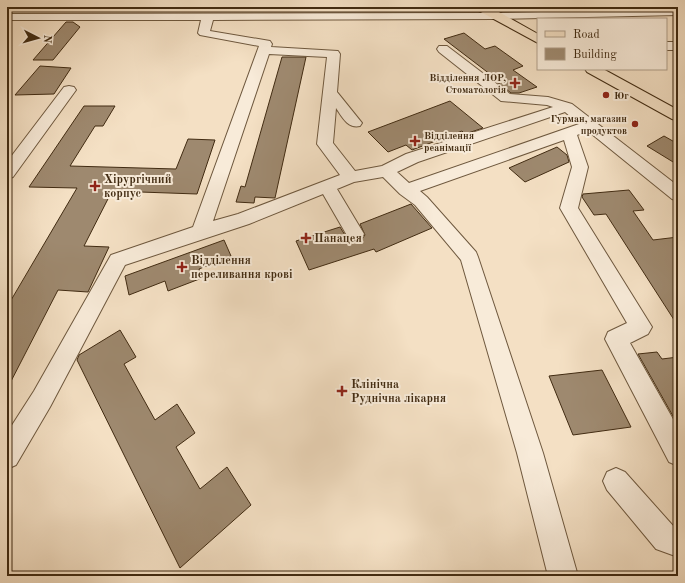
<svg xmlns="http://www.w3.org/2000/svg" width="685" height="583" viewBox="0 0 685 583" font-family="'Old Standard TT',serif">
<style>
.building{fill:#9e896f;stroke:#412b12}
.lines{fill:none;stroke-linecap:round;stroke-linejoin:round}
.minor-casing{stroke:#6e583e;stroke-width:2}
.major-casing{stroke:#412b12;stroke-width:2}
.minor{fill:#f8ebd9;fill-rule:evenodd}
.major{fill:#f4e0c4;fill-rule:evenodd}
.poi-dot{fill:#8f2418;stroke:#f8ebd9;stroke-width:1.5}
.labels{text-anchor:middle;stroke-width:4;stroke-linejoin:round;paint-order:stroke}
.far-poi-label{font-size:10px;font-weight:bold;fill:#412b12;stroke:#f8ebd9;text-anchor:end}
.poi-label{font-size:12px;font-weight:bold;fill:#412b12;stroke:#f8ebd9;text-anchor:start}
</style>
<rect width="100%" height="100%" fill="#f4e0c4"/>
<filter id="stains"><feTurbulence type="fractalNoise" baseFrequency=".005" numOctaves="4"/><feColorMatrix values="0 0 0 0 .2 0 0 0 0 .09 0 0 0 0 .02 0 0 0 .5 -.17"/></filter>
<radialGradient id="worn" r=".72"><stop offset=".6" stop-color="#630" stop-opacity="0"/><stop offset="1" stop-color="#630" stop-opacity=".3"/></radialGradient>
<path class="building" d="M66,22h7l7,5 -27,33h-20z
M464,33l21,16 10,-3 28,20 -10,4 24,17 -18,6h-8l-14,-11 2,-1 -55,-42z
M282,57h24l-31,141 -20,-1 -1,6 -18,-1 5,-16 4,1z
M40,66l31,2 -17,26 -39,1z
M450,101l33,27 -18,6 -3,-3 -50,19 -6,-5 -18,7 -20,-20z
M84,106h31l-12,20h-8l-25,40 106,3 12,-30 27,1 -18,54 -85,-3 -28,55 25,1 -21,45 -30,-2 -51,99v-82l70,-119 -48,-1z
M664,136l14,8v21l-31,-19z
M557,147l10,8 2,7 -44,20 -16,-14z
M629,190l15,20 -11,1 20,29 25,-3v89l-72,-112 -12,1 -12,-18 1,-3z
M411,204l21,24 -56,24 -2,-3 -65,21 -13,-29 44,-14 8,13 7,2 6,-2 4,-5 -5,-11z
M224,240l7,16 -32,13 3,9 -34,13 -3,-10 -36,14 -4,-19z
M120,330l16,27 -12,7 31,56 22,-16 18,29 -19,14 24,42 27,-22 24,38 -71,63 -103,-208 2,-5z
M657,352l5,7 16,-2v68l-40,-71z
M602,370l29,57 -58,8 -24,-59z"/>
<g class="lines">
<g class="minor-casing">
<path id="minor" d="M678,9v6l-182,4 -283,1 -3,11 60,10 2,3 -1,3 67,4 2,3 -3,38 25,31 -2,3c-12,3 -18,-9 -24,-18l-3,35 22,28 27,-5 24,-12 147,-47 -6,-2 -46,-4 -62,-49 -2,-3 2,-3h8l63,48 38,3 24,7 106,82v15l-6,-2 -84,-68 -11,4 11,32 -10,41 74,119 -4,7 -18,9 48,85v38l-9,-4 -64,-123 3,-7 19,-9 -67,-115 12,-41 -8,-27 -144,51 7,6 49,55 2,5 65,196 35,123h-30l-31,-123 -56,-193 -46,-55 -15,-11 -17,-17 -29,5 -17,7 27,45 -3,5 -6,2 -6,-2 -26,-45 -74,30 -124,41 -75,142 -34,58 -9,4v-36l27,-42 77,-136 82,-28 66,-181 -59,-11 -2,-2 3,-13h-194v-6l489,-1zM269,54l58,3 -10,87 23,31 -102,39 -25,7zM565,112l14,12 -170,59 -12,-11 21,-10z
M666,42h12v8h-12z
M69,86l5,1 2,3 -63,87 -6,2v-17l57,-75z
M616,468l9,4 50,56 3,1v28l-22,-8 -49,-59 -4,-9 4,-9z"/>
</g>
<g class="major-casing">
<path id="major" d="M475,7h15l48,27v9l-61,-33z
M585,69h18l75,41v11l-6,-2 -85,-47z"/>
</g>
<use href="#minor" class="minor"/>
<use href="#major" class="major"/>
</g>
<g class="poi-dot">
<path d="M513 77h4v4h4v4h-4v4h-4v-4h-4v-4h4z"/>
<circle cx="606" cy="95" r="4"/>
<circle cx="635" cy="124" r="4"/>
<path d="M413 135h4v4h4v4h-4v4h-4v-4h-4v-4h4z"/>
<path d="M93 180h4v4h4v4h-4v4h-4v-4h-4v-4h4z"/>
<path d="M304 232h4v4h4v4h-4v4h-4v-4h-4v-4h4z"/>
<path d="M180 261h4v4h4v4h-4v4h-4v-4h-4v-4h4z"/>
<path d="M340 385h4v4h4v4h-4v4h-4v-4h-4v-4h4z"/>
</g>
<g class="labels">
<g class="far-poi-label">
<text x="506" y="81">Відділення ЛОР,<tspan x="506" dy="12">Стоматологія</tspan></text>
<text x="614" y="99" text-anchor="start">Юг</text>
<text x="627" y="122">Гурман, магазин<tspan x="627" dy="12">продуктов</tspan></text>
<text x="424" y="139" text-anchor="start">Відділення<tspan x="424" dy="12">реанімації</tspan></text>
</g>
<g class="poi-label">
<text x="104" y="183">Хірургічний<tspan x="104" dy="14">корпус</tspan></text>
<text x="314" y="242">Панацея</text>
<text x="191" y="264">Відділення<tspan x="191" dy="14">переливання крові</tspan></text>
<text x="351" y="388">Клінічна<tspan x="351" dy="14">Руднічна лікарня</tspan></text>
</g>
</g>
<rect width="685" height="583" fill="none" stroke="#f4e0c4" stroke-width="24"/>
<rect x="8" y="8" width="669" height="567" fill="none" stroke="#412b12" stroke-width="2"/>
<rect x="12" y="12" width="661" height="559" fill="none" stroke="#412b12"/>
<rect x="537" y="18" width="130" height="52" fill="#f8ebd9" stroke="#af9e89"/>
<rect x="545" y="31" width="20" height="6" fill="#f4e0c4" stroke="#af9e89"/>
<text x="573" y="38" font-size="12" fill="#412b12">Road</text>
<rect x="545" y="48" width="20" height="12" fill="#9e896f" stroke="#af9e89"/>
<text x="573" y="58" font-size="12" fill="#412b12">Building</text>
<g transform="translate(38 38) rotate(96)" stroke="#f8ebd9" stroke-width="3" paint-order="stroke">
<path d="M0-3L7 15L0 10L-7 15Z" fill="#412b12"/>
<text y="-6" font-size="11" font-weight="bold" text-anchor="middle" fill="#412b12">N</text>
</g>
<rect width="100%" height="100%" filter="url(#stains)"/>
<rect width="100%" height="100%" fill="url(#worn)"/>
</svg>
